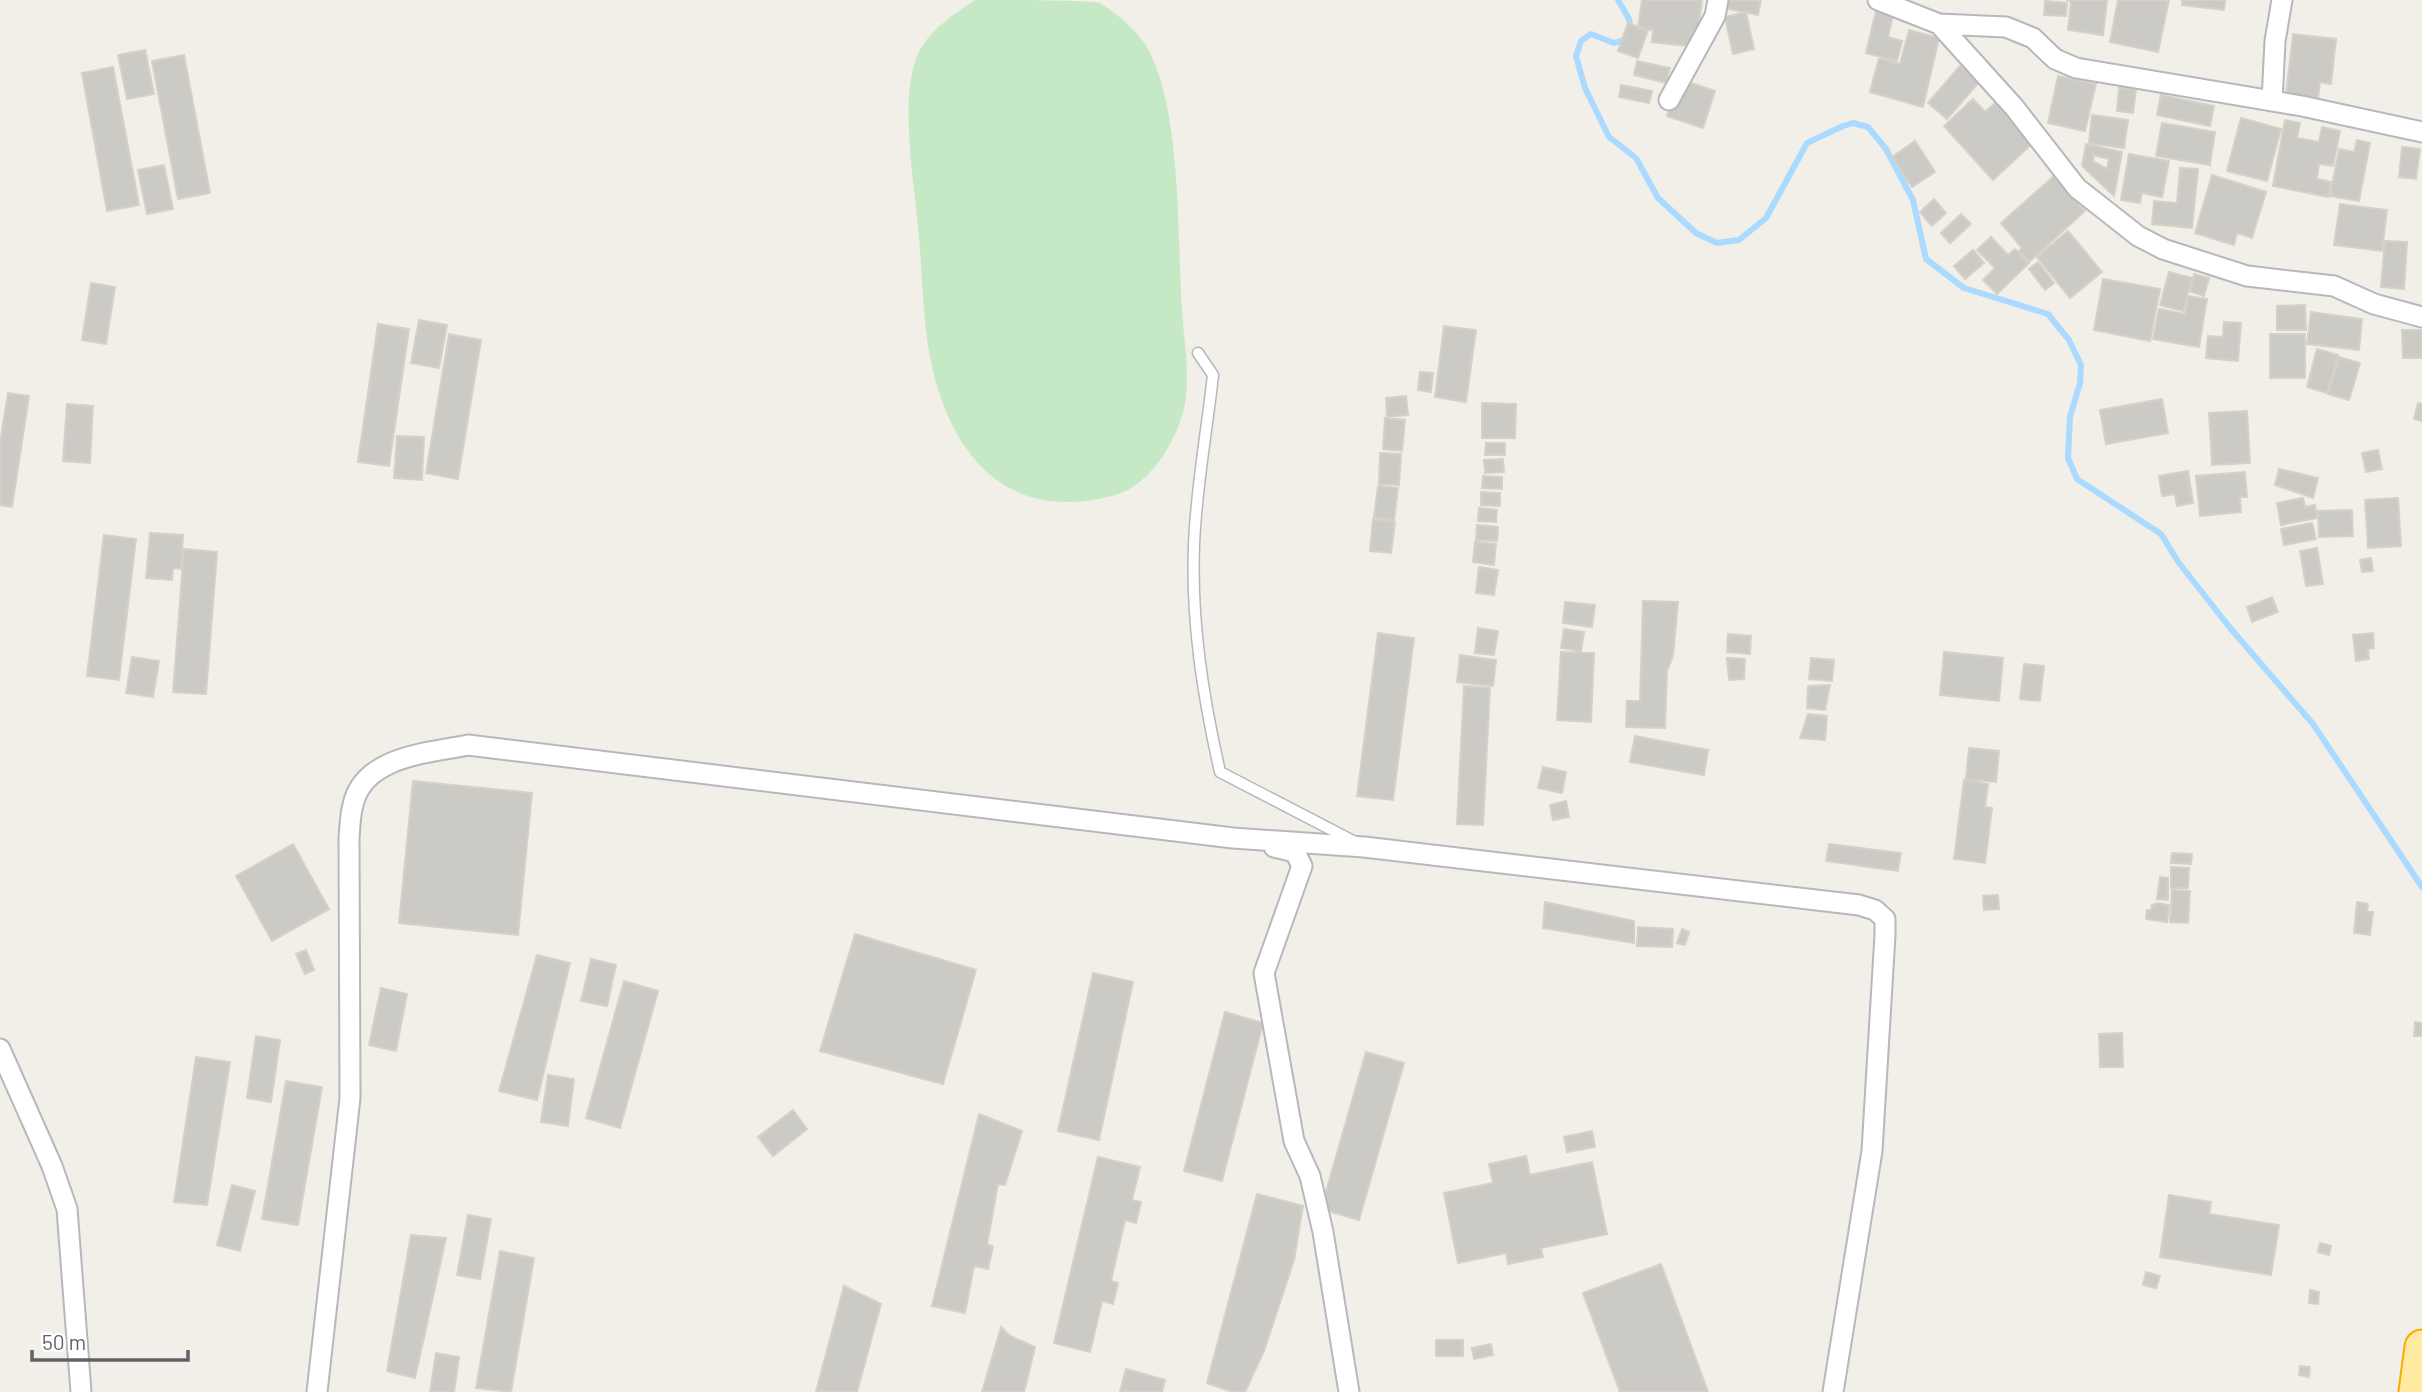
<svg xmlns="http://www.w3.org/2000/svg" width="2422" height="1392" viewBox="0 0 2422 1392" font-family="Barlow,sans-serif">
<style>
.green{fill:#c5e8c5}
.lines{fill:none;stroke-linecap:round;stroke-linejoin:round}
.stream{stroke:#aadaff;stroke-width:6}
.building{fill:#cccac5;stroke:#d6d1c6;stroke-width:2;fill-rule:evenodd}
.service-casing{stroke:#b5b8bc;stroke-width:13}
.minor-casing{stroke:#b5b8bc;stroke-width:23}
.trunk-casing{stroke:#f9ab00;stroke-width:37}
.service{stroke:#fff;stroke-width:10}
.minor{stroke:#fff;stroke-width:19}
.trunk{stroke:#feeaa1;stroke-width:33}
</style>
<rect width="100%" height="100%" fill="#f1efe8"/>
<path class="green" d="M975,0c22,0 111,0 125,3 19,12 42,31 51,52 31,65 26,183 31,256 2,31 8,62 3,93 -7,35 -34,81 -70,91 -100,28 -159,-30 -182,-124 -11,-46 -10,-97 -15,-145 -4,-45 -19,-131 0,-172 11,-24 35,-39 57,-54z"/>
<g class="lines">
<path class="stream" d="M1618,0l11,19 2,11
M1627,39l-13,4 -23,-9 -10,7 -5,15 9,32 24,49 27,21 22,40 38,35 21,10 22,-3 27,-22 41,-75 36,-17 10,-3 15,4 18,22 27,51 13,59 38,29 84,26 21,26 12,25 -1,18 -10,34 -2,41 9,21 84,55 18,29 52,66 82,95 109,163"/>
</g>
<path class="building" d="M1642,0h60l-6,47 -44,-5 1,-12 -15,-2z
M1726,0h35l-3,15 -34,-7z
M2066,0h41l-4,35 -35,-5 3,-29z
M2118,0h51l-11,52 -48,-10z
M2182,0h43l-1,10 -42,-5z
M2045,1l22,2 -1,13 -22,-1z
M1876,11l17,4 -5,22 14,4 -5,20 -31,-8z
M1746,12l8,37 -21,5 -8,-37z
M1628,23l20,7 -10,28 -20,-7z
M1909,30l30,8 -16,69 -53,-15 9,-34 21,6z
M2293,34l43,5 -5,45 -11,-2 -2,16 -32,-4z
M145,50l9,44 -27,5 -9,-44z
M184,55l26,138 -32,6 -26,-138z
M1637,61l33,7 -4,15 -32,-8z
M1960,66l19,16 -32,37 -19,-16z
M113,67l26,138 -32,6 -25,-138z
M2058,76l38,8 -11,47 -37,-8z
M1679,79l36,12 -12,37 -36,-12z
M1621,85l31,6 -3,12 -30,-6z
M2119,88l17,1 -3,24 -16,-2z
M2161,95l53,11 -4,20 -53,-11z
M1973,99l12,13 12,-11 37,41 -41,38 -49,-54z
M2092,115l36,5 -4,28 -35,-5z
M2241,118l40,11 -14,52 -40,-10z
M2285,120l15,3 -3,15 22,4 3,-15 18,4 -7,35 -14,-2 -2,15 14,3 -3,15 -55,-11z
M2162,123l53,9 -5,33 -54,-9z
M2357,140l13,3 -11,58 -29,-5 9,-47 15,3z
M1915,141l20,31 -23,15 -20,-30z
M2086,144l36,8 -8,44 -32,-30zM2093,155l16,4 -2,10 -13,-7z
M2402,147l18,2 -4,30 -17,-2z
M2129,154l40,7 -7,36 -20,-4 -2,10 -19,-3z
M164,165l9,44 -26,5 -9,-44z
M2180,168l18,1 -6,59 -40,-4 2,-23 23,2z
M2212,175l54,17 -14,46 -15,-5 -3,12 -39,-12z
M2054,176l31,35 -56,51 -10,-11 3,-3 -21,-25z
M1934,199l12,14 -14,13 -12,-14z
M2340,204l47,6 -5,41 -48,-6z
M1961,214l10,10 -21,19 -9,-10z
M2068,231l34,41 -32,26 -33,-41z
M1991,237l17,18 7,-6 14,14 -32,31 -14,-14 12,-12 -18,-18z
M2385,241l22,1 -3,47 -23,-2z
M1973,250l11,13 -19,16 -11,-13z
M2038,262l16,21 -9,7 -16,-21z
M2169,272l23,6 -9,33 -23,-6z
M2194,274l15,4 -5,18 -14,-5z
M2103,279l57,10 -10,52 -56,-11z
M91,283l24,4 -9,57 -24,-4z
M2188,296l19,3 -8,48 -46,-8 6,-30 26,5z
M2305,305l1,25h-29v-24z
M2311,312l51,7 -3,31 -52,-6z
M419,320l28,5 -8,43 -28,-5z
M2224,322l17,1 -3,38 -32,-3 2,-22 15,1z
M378,324l31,5 -20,137 -31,-4z
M1444,326l32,4 -10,72 -31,-5z
M2402,330h20v28h-19z
M449,334l32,6 -23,139 -32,-6z
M2270,334h35v44h-35z
M2317,349l21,6 -11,38 -20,-6z
M2339,357l21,6 -11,37 -21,-6z
M1420,372l13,1 -2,19 -13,-2z
M8,393l21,3 -17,111 -12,-2v-62z
M1406,396l2,19 -21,2 -1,-19z
M2162,399l6,34 -62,11 -6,-34z
M1482,403l34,1 -1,34h-33z
M2418,403l4,1v17l-8,-2z
M67,404l26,2 -3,57 -27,-2z
M2247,411l3,52 -38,2 -3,-52z
M1385,418l20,2 -3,31 -19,-2z
M397,436l27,1 -2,43 -28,-2z
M1486,443h19v12h-20z
M2378,450l4,19 -16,3 -4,-19z
M1380,453l21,1 -2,31 -20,-1z
M1503,459l1,13 -19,1 -1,-13z
M2279,469l39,9 -5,20 -38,-13z
M2188,471l5,32 -16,3 -2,-12 -13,2 -3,-20z
M2245,472l2,25h-7l1,15 -41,4 -4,-40z
M1483,476l19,1v12l-20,-1z
M1378,486l20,2 -4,32 -20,-3z
M1481,492l19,1v13l-19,-1z
M2303,498l2,9 10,-2 2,13 -36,7 -4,-22z
M2398,498l3,48 -33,2 -3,-48z
M1479,508l18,2 -1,12 -18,-1z
M2352,510l1,26 -34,1 -1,-26z
M1373,519l22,3 -4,31 -21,-2z
M2312,523l4,16 -32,6 -3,-16z
M1477,525l21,2 -1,14 -21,-1z
M150,533l33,2 -2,34 -8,-1 -1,12 -26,-2z
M104,535l32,4 -17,141 -32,-4z
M1475,542l21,2 -2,21 -21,-3z
M2317,548l6,36 -17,2 -6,-35z
M184,549l33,3 -11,142 -33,-2z
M2371,558l2,13 -11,1 -2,-12z
M1479,567l19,3 -4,25 -18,-2z
M2272,597l6,15 -26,10 -5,-15z
M1643,601l35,1 -5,54 -6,15 -2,57 -39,-1 1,-26h13z
M1565,602l30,3 -3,22 -29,-4z
M1478,628l20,3 -4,24 -19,-2z
M1564,629l20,3 -3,19 -20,-3z
M1378,633l36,5 -21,162 -36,-4z
M2373,633l1,15 -6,1 1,10 -13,2 -3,-26z
M1728,634l23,2 -1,18 -23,-2z
M1561,652l33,1 -3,69 -34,-2z
M1944,652l59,6 -4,43 -59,-6z
M1460,655l36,5 -3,26 -36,-4z
M132,657l27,4 -6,36 -27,-4z
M1727,658l18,1 -1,20 -15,1z
M1811,658l23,2 -2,21 -23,-2z
M2024,664l20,2 -4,35 -20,-2z
M1830,685l-5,25 -18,-2 1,-22z
M1464,686l26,2 -7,137 -26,-1z
M1808,714l19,2 -2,24 -25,-2z
M1635,736l73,14 -4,25 -74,-13z
M1969,748l30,3 -3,31 -30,-3z
M1543,767l23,5 -4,21 -24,-5z
M1964,780l24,4 -3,23 7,1 -7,55 -31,-4z
M413,781l119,12 -14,142 -119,-12z
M1566,801l3,16 -16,3 -3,-15z
M293,844l36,65 -57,32 -36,-65z
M1829,844l72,9 -3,18 -72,-10z
M2172,853l20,1 -1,10 -20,-1z
M2171,867l18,1 -1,20h-17z
M2160,877l8,1v22l-11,-1z
M2172,890l18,1 -2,32 -18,-1z
M1998,895l1,14 -15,1 -1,-14z
M1545,902l89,19v22l-91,-15z
M2357,902l11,2 -1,8h6l-3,23 -16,-2z
M2158,903l11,2 -2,17 -21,-3 1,-9h4l1,-5z
M1638,927l35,2 -1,18 -35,-1z
M1682,929l7,3 -4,13 -8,-2z
M855,934l121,36 -33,114 -123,-33z
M306,950l8,20 -9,4 -9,-20z
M537,955l33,8 -33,137 -38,-9z
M591,959l25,6 -9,41 -26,-5z
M1093,973l40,9 -34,158 -41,-9z
M624,981l34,10 -38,137 -34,-10z
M381,988l26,6 -11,57 -27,-6z
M1225,1012l38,11 -41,158 -38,-10z
M2415,1022l7,1v13h-8z
M2122,1033l1,34h-23l-1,-33z
M256,1036l24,4 -9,62 -24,-4z
M1366,1052l38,11 -45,157 -38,-11z
M196,1057l34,5 -23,143 -33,-3z
M548,1075l26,4 -6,47 -27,-4z
M286,1081l36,6 -24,138 -36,-6z
M793,1110l14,19 -34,27 -15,-19z
M979,1114l43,17 -17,54 -7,-1 -11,61 6,1 -5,23 -14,-3 -9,47 -33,-7z
M1592,1131l3,16 -28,5 -3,-15z
M1526,1156l4,19 62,-13 15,72 -66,14 2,9 -35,7 -2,-11 -48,10 -14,-70 49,-10 -4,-19z
M1098,1157l42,10 -8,33 9,2 -5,21 -11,-3 -14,61 7,2 -5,21 -11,-3 -12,51 -36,-9z
M232,1185l23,6 -15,60 -23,-6z
M1257,1194l46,12 -9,54 -30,91 -19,41h-12l-26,-9z
M2169,1195l42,7 -2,12 70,11 -8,50 -111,-18z
M468,1215l23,4 -11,60 -23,-4z
M411,1235l35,3 -31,140 -28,-7z
M2320,1243l11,3 -2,9 -11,-3z
M500,1251l34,7 -23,134 -35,-4z
M1661,1264l47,128h-88l-37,-99z
M2146,1272l14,4 -4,12 -13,-3z
M844,1286l37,18 -24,88h-41z
M2310,1290l9,2 -1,12 -9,-1z
M1001,1327l9,9 25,11 -11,45h-42z
M1436,1340h27v16h-27z
M1491,1344l2,11 -19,4 -2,-11z
M436,1353l23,4 -5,35h-24z
M2300,1366l10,1 -1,10 -10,-2z
M1126,1369l39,11 -3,12h-42z"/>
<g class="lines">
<g class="service-casing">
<path id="service" d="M1198,353l15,22c-6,56 -17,113 -19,170 -3,77 9,152 26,227l135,70"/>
</g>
<g class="minor-casing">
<path id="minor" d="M1878,0l61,24 67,3 27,11 22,21 21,9 226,38 120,26
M1939,24l75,83 63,81 61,48 25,13 84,27 87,10 40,18 48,13
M1669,100l46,-84 3,-16
M2272,101l3,-60 7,-41
M1274,847l21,5 7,14 -38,107 30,168 16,35 13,56 26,160
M0,1049l52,117 15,43 14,183
M317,1392l33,-294 -1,-260c1,-11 1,-23 4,-33 10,-49 76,-52 115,-60l765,93 131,9 495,58 16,5 10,9v16l-13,216 -39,241"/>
</g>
<g class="trunk-casing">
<path id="trunk" d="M2416,1392l6,-45"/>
</g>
<use href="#service" class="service"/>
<use href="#minor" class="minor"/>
<use href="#trunk" class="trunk"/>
</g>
<path d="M32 1350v10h156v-10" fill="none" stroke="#5f6368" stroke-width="3.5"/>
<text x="42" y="1350" font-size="21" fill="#5f6368" stroke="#ffffff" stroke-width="5" paint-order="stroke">50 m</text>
</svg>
